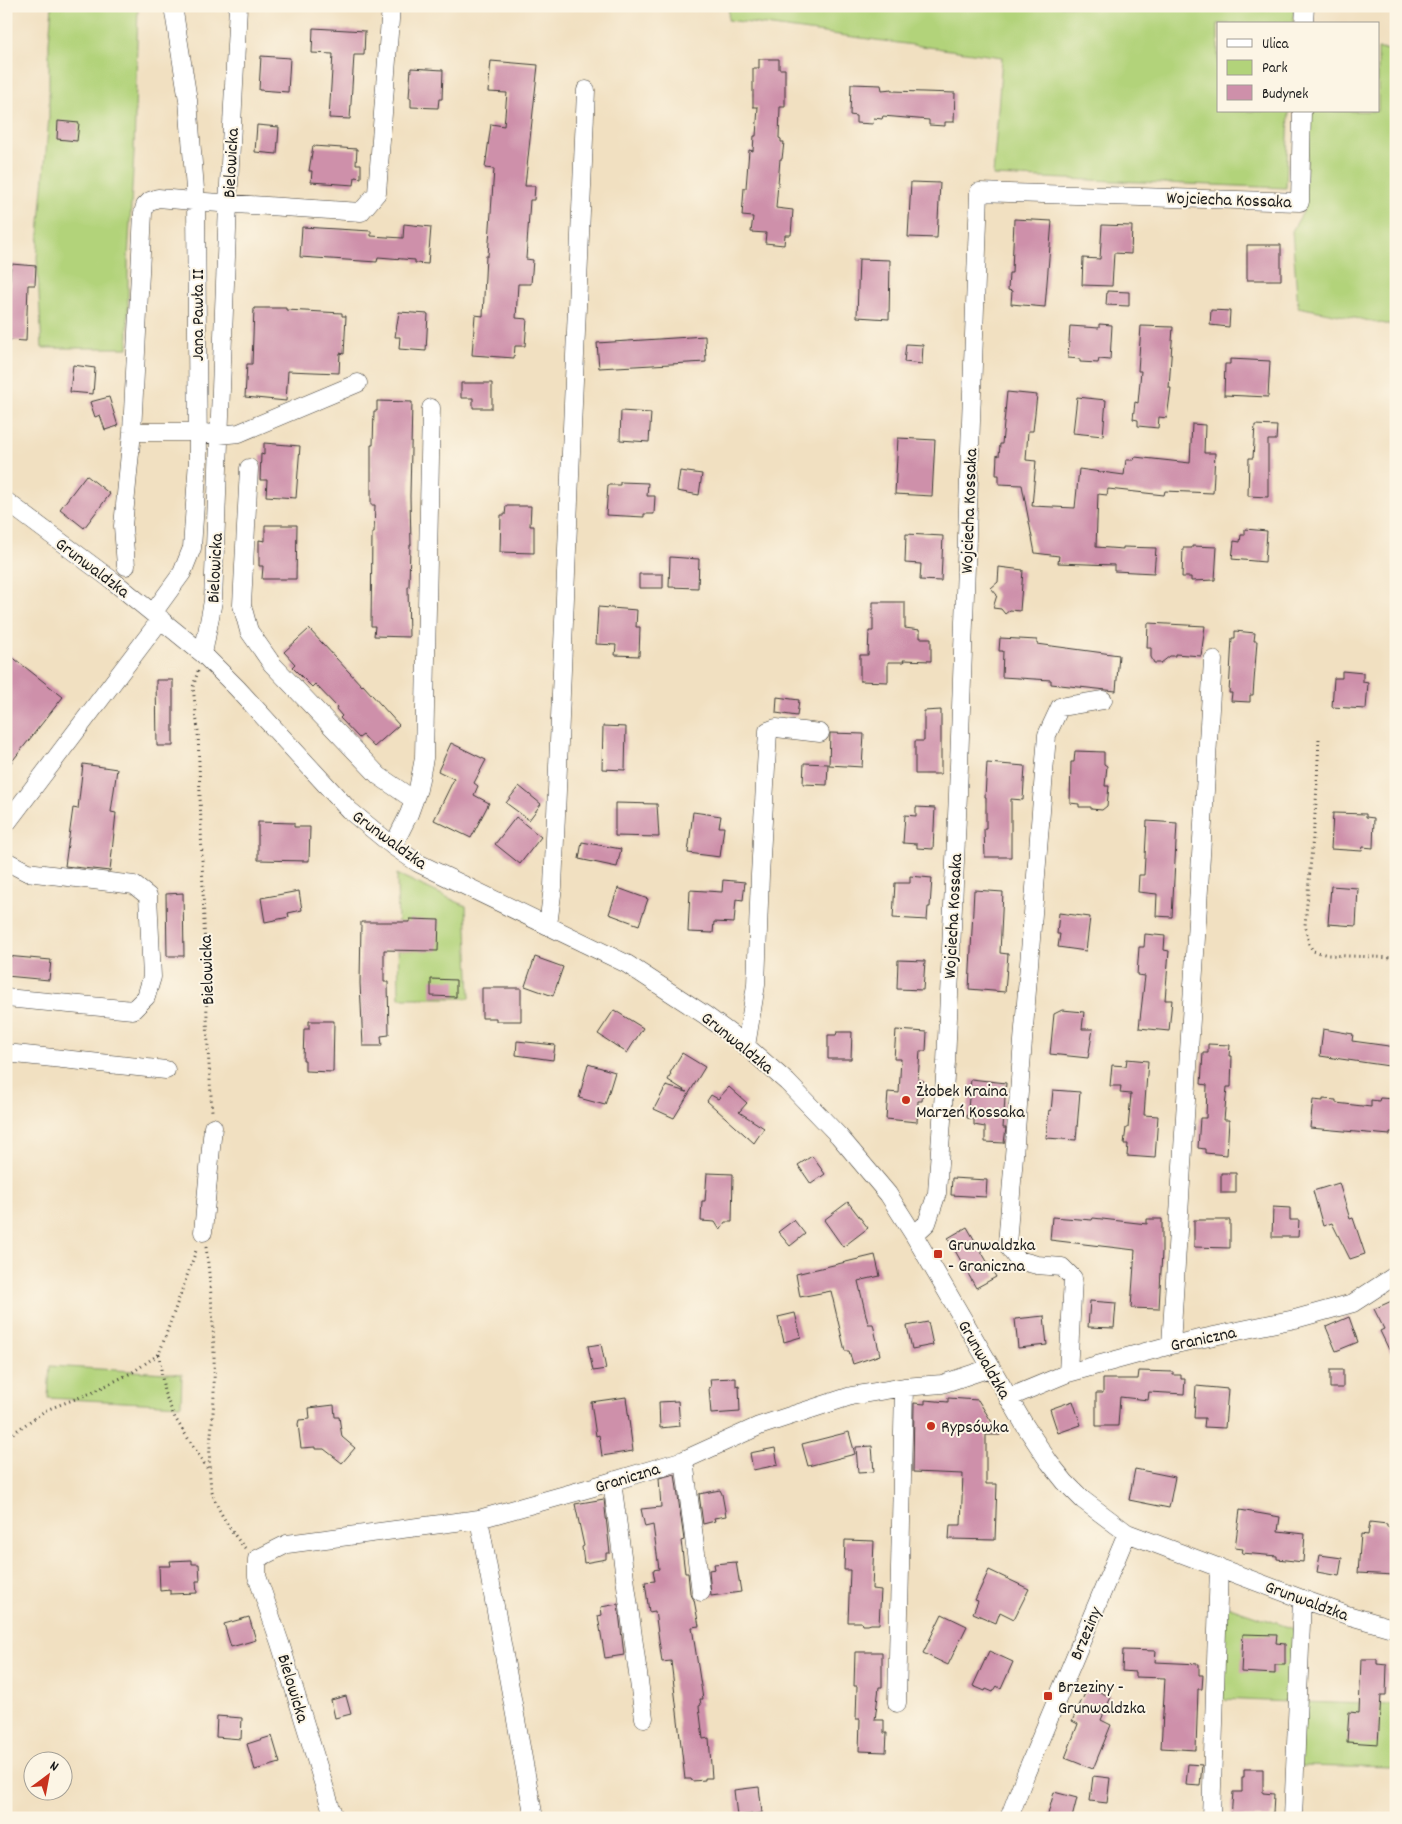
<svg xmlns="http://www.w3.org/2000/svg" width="1402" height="1824" viewBox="0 0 1402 1824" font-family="Dekko,sans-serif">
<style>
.green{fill:#b2d37a;stroke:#67784b}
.building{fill:#ce90aa}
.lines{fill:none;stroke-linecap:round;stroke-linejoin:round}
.minor-casing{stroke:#3c3935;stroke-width:19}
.path{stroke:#3c3935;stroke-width:3;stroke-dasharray:1 4;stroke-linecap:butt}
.minor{stroke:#fff;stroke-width:18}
.poi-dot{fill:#c8321e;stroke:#fcf5e5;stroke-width:2}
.labels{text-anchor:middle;stroke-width:4;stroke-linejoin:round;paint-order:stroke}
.street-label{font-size:18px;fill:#1c1c1c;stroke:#fcf5e5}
.poi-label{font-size:18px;fill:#1c1c1c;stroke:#fcf5e5;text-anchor:start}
</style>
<rect width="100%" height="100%" fill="#fcf5e5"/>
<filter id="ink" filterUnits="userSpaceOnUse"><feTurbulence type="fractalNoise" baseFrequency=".02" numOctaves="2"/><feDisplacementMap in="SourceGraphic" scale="10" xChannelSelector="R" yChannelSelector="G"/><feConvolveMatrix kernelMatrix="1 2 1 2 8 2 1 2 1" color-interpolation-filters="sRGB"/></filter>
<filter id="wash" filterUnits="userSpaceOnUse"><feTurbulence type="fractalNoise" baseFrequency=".0096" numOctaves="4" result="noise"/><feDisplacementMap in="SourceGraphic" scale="20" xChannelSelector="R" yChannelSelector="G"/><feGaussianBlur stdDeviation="1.12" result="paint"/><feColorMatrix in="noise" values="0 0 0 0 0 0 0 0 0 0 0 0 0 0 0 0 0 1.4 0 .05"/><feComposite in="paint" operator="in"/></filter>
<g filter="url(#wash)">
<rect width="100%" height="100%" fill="#f1e0c1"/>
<path class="green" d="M52,6h86l-4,147 -6,105v90h-86l-5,-90 12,-141v-74z
M729,6h565l-1,18h-75v87h71l-3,77 -293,-12 9,-119 -274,-37z
M1378,49l18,1v276l-98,-19 -6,-76 11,-19 8,-101h67z
M397,874l69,32 4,92h-71z
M50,1366l132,8 -1,31 -133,-7z
M1221,1604l73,25 -4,73 -70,-3z
M1302,1702l94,3 -1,63 -95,-2z"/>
<g id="blocks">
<path class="building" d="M313,28l52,3 -1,24h-10l-4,64 -21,-1 4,-64 -21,-1z
M261,56l29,2 -2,34 -29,-2z
M759,59h20v10h6v38h-5l-1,31 2,1v3h3l-2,17h-2l-4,49 17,2 -2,25h-6l-1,10 -19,-2 1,-10 -15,-1 2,-15 -11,-1 2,-28h2l3,-38 4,1 1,-15h2l2,-29h-5v-39h6z
M491,61l47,4 -13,121h10l-1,14h-4l-4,59 7,1 -2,24h-13l-2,34 11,1 -2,27h-10l-1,12 -42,-3 3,-40 8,1 3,-60h2l6,-87 -9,-1 6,-44 13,2 3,-33 -19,-1z
M411,68l32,2 -1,29h-3l-1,9 -27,-1v-9h-2z
M851,84l30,1 1,5 10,-1v2l63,2 -1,29h-9v4l-16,-1v-5l-46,-4 -1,3 -8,-1 -1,6 -17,-1v-7l-6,-1z
M58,121l21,2 -2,18 -20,-2z
M257,125l22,2 -2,27 -22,-2z
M313,146l44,3 -1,15h5v14l-6,-1 -1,8 -43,-3 1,-11h-3z
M911,182l29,1 -3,55 -29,-1z
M1014,219l38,2 -7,86 -34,-3 1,-13 -4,-1 1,-17h3z
M404,224l27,3 -3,37 -13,-1v-3l-37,-3 -1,5 -77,-5 2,-30 69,4v5l32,2z
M1102,225l30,1 -1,28 -17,-1 -2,33 -30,-1 1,-27 17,1z
M1247,245h34v35h-34z
M859,259l31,1 -1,59 -32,-2z
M11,264l25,2 -1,19h-7l-2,56 -20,-1v-49h3z
M1107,291l22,1v14l-23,-1z
M254,308h32v2l56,3v3h4l-2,38 -4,-1 -1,20 -51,-2 -2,30 -41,-4 2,-33h5z
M1211,310l19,1 -1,16 -19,-2z
M399,312l29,2 -2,37 -27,-2 1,-12h-5z
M1099,324l13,1 -2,35 -11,-1 -1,4 -18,-1v-3l-12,-1 2,-32 29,2z
M1141,326l32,1 -4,61h2l-4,30 -8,-1 -1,11 -20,-2v-6l-5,-1 2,-17 3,1 3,-32h-3z
M705,336l1,26 -107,6 -2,-25z
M906,344l17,1 -1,19 -18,-2z
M1230,359l40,2 -2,36 -44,-2 1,-31h5z
M73,365l22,3 -2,26 -23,-2z
M461,383h31v25h-19v-10h-12z
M1007,392l30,3 -4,36h-5l-2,29 10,1 -4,45 43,2 4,-39 45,6 2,-15h8l1,-3 55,6 2,-39 13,1 -1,28h11l-2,40 -48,-2 -1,4 -56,-6 -1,6 -9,-1 -2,53 27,2v-2l33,1 -2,25 -40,-2v-6l-56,-2 1,-7 -24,-3 -13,-68 -23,-1v-9h-3l1,-20 2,1 1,-12h2z
M109,397l9,29 -13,4 -5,-15 -5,2 -5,-15z
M1077,397l29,3 -3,36 -30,-3z
M377,401l35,1 -2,94 1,49h-1l-1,42h-1l1,50 -35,-1 1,-10h-4l1,-93h2l1,-28h-4v-60h2l1,-34h3z
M621,411l30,2 -2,29 -29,-2z
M1255,425l22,1 -1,14h-8v57l-20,-1 1,-38h4z
M898,438l37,2 -3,56 -37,-2z
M264,443l36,3 -4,52 -30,-2 1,-16h-7l1,-26 3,1z
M680,471l22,3 -3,21 -22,-4z
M86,475l24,19 -26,34 -24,-19z
M620,482l28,1 -1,13h8l-1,18h-10v3l-38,-2 2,-30h12z
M506,506h25l-1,20h4v27l-34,-1 1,-37h4z
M265,525h32l-1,54h-34l1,-13h-4v-26l6,1z
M1245,529l22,2 -2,31 -33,-3 2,-18 6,1 1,-7h4z
M906,534l37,2 -2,45 -21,-1 1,-16 -16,-1z
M1192,546l25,1 -2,33 -24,1v-4h-9l1,-29h9z
M670,557l29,2 -1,29 -29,-1z
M999,567l24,3 -3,41 -10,-1 -5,4 -4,-5 -8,-1 4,-13 -6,-7 7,-6z
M639,574h24v14h-24z
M873,602h32v26l15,2v8h11v23l-28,-1 1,2h-16v20l-28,-1v-26h8l1,-24h4z
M598,607l39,3 -1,17h4l-1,29 -24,-1 1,-10 -20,-1z
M1148,623l57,3 -4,30 -26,-2v2h-5l-9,7h-7l-3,-6v-9h-4z
M309,629l53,57 1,-1 36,40 -25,22 -11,-12 -4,3 -19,-20 2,-2 -6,-7 1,-2 -22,-23 -3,3 -20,-20 3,-3 -11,-12z
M1235,631l20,2 -1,8h3l-4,54h-3v7l-19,-1 1,-8h-3l3,-55h3z
M1000,638l37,2v4l82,11 -3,36 -65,-7v-4l-49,-3 1,-26h-4z
M6,652l57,45 -57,72z
M1342,671l21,2v9l5,1 -2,26 -34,-2 2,-29h8z
M156,680h17v66h-16z
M777,697l22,3 -2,16 -21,-3z
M941,710v64h-26v-33h9v-30z
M603,726l23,1 -1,43 -23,-1z
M830,733l34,1 -2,33 -33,-2z
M451,743l35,17 -12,23 4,3 -4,9 15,8 -18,35 -37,-18 20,-41 -16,-8z
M1075,751l29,1v12l3,2 -2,20h4l-2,20 -5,4 -11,-1v-2h-12v-3l-9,-1 1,-41h3z
M804,763l24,1 -1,21 -24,-1z
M987,763l38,3 -2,34 -12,-1v58h-26l-1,-28h2v-32h-1z
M83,764l34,5 -6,43 5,1 -6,58 -45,-5 8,-58 5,1z
M519,786l22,18 -12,16 -23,-17z
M615,803l42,1 2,33 -44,-1z
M916,807l19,1 -2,41 -16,-1v-4l-14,-1 2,-28 11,1z
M693,812l28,4 -2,11h5l-4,30 -32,-4z
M1333,813l33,1v3l8,1 -1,30 -10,-1 -1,4 -31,-2z
M516,817l25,20 -21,27 -25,-20z
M1147,821l30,2 -5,94 -16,-1 1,-22 -19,-2 1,-17h5z
M258,822l36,1v4h16l-1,34 -51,-1z
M582,842l39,7 -4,18 -38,-8z
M910,876l22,2 -2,29h-2l-1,13 -34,-2 2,-35h15z
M723,880l22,2 -2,18 -7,-1 -2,24 -20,-1 -1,11 -25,-1 2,-42 32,2z
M1331,886l27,2 -2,38 -28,-2z
M618,888l30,11 -9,26 -30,-11z
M974,890l29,2 -3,61 8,1 -3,38 -36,-3z
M299,891l3,19 -14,3 1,4 -24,5 -4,-24z
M183,893l1,63h-17l-1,-62z
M1059,913l31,4 -4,34 -28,-4 2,-13h-3z
M410,919l29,1 -1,31 -54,-1v32h4l1,53 -8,1 1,10h-19l-3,-63 1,-61h49z
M1145,934l20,2 -1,14 5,1 -4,49h7l-3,31 -30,-3 6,-52 -8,-1 2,-28h5z
M6,956l45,4 -2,20 -43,-4z
M535,957l28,10 -10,29 -28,-10z
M898,960l27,1 -2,29 -26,-1z
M431,979l25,1v17l-25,-1z
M482,988h39v33h-25v-3h-14z
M614,1010l29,18 -16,25 -29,-19z
M1062,1010l22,2 -2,17h11l-5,29 -38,-4 4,-40z
M309,1021h25l-1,51 -28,-1v-11h-2l1,-31h5z
M1323,1029l30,5 -1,7 44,6v20l-76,-11z
M896,1030l31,2 -1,19h-6l-2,29 6,1 -2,20h-4l-1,21 -31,-3 2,-27 11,1 2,-34h-7z
M837,1032h15l-1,27h-23v-24h8z
M517,1041l38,4 -2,15 -37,-5z
M1208,1044l22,1 -1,11h3l-1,31h-4l-3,33h5l-2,35 -22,-2v-4l-7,-1 2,-30h6l1,-33 -6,-1 2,-31h5z
M682,1053l23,14 -31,51 -20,-9 12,-23 21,6 -19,-12 3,-6 -1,-1z
M1127,1059l21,2 -4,54 14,1 -3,42 -28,-2 1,-12h-4l2,-16h2l3,-34 -11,-1 1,-7h-11l2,-21 14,1z
M588,1064l27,8 -10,33 -26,-7z
M971,1079l35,4 -3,45h3l-2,15 -19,-1v-15l-11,-2v-6l-7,-1z
M729,1087l18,16 -8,9 25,16 -10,15 -47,-42 4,-6 7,4z
M1053,1090l27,2 -4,48 -30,-2 3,-28 2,1z
M1380,1098l16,1v33h-6v3l-80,-7 3,-28 10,1v-2l13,1v3l35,4v-7l8,1z
M812,1156l13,18 -14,10 -13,-19z
M707,1173l26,1 -1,48h-7l-5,8 -5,-8 -14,-1 1,-20h3z
M1221,1173h15v20h-15z
M952,1178l35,2 -1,17 -35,-2z
M1339,1183l11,36 3,-1 12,36 -15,5 -18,-36 -9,3 -10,-35z
M848,1202l20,26 -25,19 -19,-27z
M1273,1207l17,1v12h9l-1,17h-26z
M1052,1217l40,3 1,-2 54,6v-5h15v33l-3,57 -28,-1 4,-58 -85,-10z
M794,1220l11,14 -15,12 -12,-14z
M1194,1220h36v28l-36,-1z
M967,1227l29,50 -20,11 -28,-50z
M875,1255l5,21 -22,5 10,43h5l7,31 -27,9 -4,-13h-4l-14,-60 -31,6 -4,-23z
M1396,1299v65l-16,-33 4,-2 -10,-20z
M1090,1301l26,2 -2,25 -26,-1z
M795,1313l6,24 -17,5 -6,-25z
M1044,1316l3,29 -29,3 -3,-29z
M1349,1317l9,25 -22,9 -10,-24z
M928,1322l5,23 -21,4 -5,-23z
M601,1344l5,25 -13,2 -5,-25z
M1330,1370h13v18h-13z
M1139,1371l34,1v3h8v4h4l-1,15 -35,-2 -1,8 -28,-3 -2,29h-22v-33h7v-14h35z
M736,1378v8l3,-1 1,27 -29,2 -2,-26 2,-1 -1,-8z
M1196,1386l32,3 -3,39 -21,-1 1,-9h-11z
M626,1397l7,54 -31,5 -3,-21 -3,1 -5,-34z
M948,1398l30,2 22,35h-14v49h11l-2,56 -46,-1 1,-14h11l2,-51 -50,-2 1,-69 11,1v-4l23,2z
M678,1401l2,25 -20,2 -1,-26z
M1073,1401l8,24 -23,8 -8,-24z
M334,1405l1,12h4l3,20 13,11 -13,15 -18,-14h-9v-2l-14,1 -3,-24 1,-4 11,-1 -1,-11z
M849,1432l6,22 -47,12 -6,-22z
M872,1446l2,26 -16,1 -2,-26z
M775,1448l3,17 -25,5 -3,-17z
M1135,1469l40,8 -6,31 -40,-8z
M675,1474l9,66 -3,1 4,32h3l2,20 4,7 5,26 -7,1 11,72h-3l1,6 -2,1 4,33 6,-1 3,40h-7v2l-13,1 -1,-2h-6l-14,-118 -9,1 -7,-51 -6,1 -4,-30 10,-1 -2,-11 6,-1 -6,-44 -8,2 -4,-18 20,-2 -2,-29z
M720,1490l2,4 4,22 -12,2 1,3 -12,3 -4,-30z
M604,1499l6,54h-4v6l-22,4 -2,-16 2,-1 -9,-42z
M1240,1510l40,7 -2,14 27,3 -2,28 -26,-3v-3l-35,-3 1,-4 -8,-1z
M1370,1522l17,2v3l9,1v46l-2,1 -36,-2 3,-39 7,1z
M845,1540l29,1 -2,48 9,1 -2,34h-8l-3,1h-6l-1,-3h-13l2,-52h-6z
M1320,1555l22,3 -3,18 -22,-4z
M192,1560v4h7l1,17h-4l1,12 -27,1v-4l-10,1 -1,-25h12l-1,-5z
M736,1562l5,30 -30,4 -2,-26 6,-1 -1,-5z
M989,1570l40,19 -15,30 -14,-7 -4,11 -23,-10 5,-12 -3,-1z
M618,1604l6,51 -19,3 -7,-42 4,-1 -1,-8z
M942,1614l25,12 -19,39 -25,-12z
M249,1617l7,23 -25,7 -7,-23z
M1243,1634l34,1 -1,8 9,1v21h-10v9l-34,-2z
M1123,1650l33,1 -1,11 44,2v11h4l-1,14h-4l-2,61 -35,-2 4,-70 -30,-1v-5l-13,-1z
M989,1651l24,11 -12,27 -4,-3 -4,6 -7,-3 -1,2 -12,-5z
M855,1652h27v35h-3l-4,33h9v13h3l-1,19 -27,-1 1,-32h-4l1,-33h-3z
M1361,1659h16v5l10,1 -1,30h-5l-3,49 -31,-2 2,-30 10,1z
M1088,1687l23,10 -10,23 10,5 -18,44 -28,-11 13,-34 -6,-3z
M346,1696l5,18 -16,4 -4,-18z
M217,1716l25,2 -1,21 -25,-2z
M272,1736l8,27 -25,7 -8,-26z
M1188,1764l14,1 -2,21 -14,-1z
M1244,1769h19v24l11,1 -1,19h-2l-1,5h-39l2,-26h9v-15h2z
M1093,1776l17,2 -3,25 -17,-2z
M759,1787l3,26 -25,3 -3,-26z
M1054,1792l23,6 -5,20h-25z"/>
</g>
</g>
<g filter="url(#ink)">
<use href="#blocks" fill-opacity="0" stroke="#3c3935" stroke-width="1"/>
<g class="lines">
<g class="minor-casing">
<path id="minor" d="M1304,24l1,-18
M132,432h65l22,3 20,-2 119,-50
M249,468l-7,137 7,26 23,33 107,112 35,24
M6,501l107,80 90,73 34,34 112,122 44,36 25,17 209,101 78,51 34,25 48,42 52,54 49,58 26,41 110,189 25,38 16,20 18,18 44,33 175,66 45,16 49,14
M126,566l-3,-40 9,-94 11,-219 2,-7 5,-5 8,-3 47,4 156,10 16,-19 14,-187
M153,613l29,-40 10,-25 6,-88 -2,-258 -8,-102 -15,-94
M203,654l10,-53 15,-397 10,-198
M6,824l155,-205
M393,846l16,-32 9,-25 6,-31 7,-350
M6,861l21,11 107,13 14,11 4,81 -6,20 -13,13 -127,-12
M548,925l5,-38 33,-797
M746,1046l10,-61 4,-110 8,-144 8,-3 44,5
M6,1053l160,17
M203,1232l10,-105
M914,1235l13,-12 10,-30 9,-131 12,-268 21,-602 321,10 2,-91
M1171,1345l42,-685
M1068,1373l5,-95 -11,-11 -25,-2 -19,-5 -11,-15 40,-510 13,-28 43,-7
M1008,1398l60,-25 103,-28 124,-26 58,-16 43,-28
M684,1460l17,132
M612,1482l32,236
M479,1519l55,299
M897,1703l7,-316
M334,1818l-54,-175 -23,-67v-17l30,-15 192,-25 111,-31 94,-28 75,-34 92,-30 53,-9 38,-3 48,-16
M1009,1818l17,-45 101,-240
M1211,1818l8,-251
M1293,1818l9,-219"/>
</g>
<path class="path" d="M198,671l-5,16 5,44 10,318 4,62
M1319,739l-3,64 -11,122 4,19 4,7 15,4 68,3
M206,1247c6,48 9,96 8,144 0,32 -8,63 -3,95 2,18 22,49 34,62
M159,1354l5,38 11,26 34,53
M6,1440l3,-4 37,-26 45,-17 42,-21 26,-18 38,-106"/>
<use href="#minor" class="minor"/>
</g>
</g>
<g class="poi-dot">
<circle cx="906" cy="1100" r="5"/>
<rect x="933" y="1249" width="10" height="10" rx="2.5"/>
<circle cx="931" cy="1426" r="5"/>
<rect x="1043" y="1691" width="10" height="10" rx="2.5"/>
</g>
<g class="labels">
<g class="street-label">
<text transform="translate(230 163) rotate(-87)" y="6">Bielowicka</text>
<text transform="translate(1229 199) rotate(2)" y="6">Wojciecha Kossaka</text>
<text transform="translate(197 315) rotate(-90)" y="6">Jana Pawła II</text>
<text transform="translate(968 511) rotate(-88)" y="6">Wojciecha Kossaka</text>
<text transform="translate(93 567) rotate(37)" y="6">Grunwaldzka</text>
<text transform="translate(214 568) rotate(-87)" y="6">Bielowicka</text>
<text transform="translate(390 839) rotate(36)" y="6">Grunwaldzka</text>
<text transform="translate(952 916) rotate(-87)" y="6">Wojciecha Kossaka</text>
<text transform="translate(206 970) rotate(-92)" y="6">Bielowicka</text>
<text transform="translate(738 1042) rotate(39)" y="6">Grunwaldzka</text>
<text transform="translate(1203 1338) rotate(-12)" y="6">Graniczna</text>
<text transform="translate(985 1359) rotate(60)" y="6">Grunwaldzka</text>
<text transform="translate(627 1477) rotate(-17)" y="6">Graniczna</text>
<text transform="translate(1307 1600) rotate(20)" y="6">Grunwaldzka</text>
<text transform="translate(1085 1633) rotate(-67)" y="6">Brzeziny</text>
<text transform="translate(294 1688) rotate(73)" y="6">Bielowicka</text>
</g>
<g class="poi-label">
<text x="916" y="1096">Żłobek Kraina<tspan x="916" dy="21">Marzeń Kossaka</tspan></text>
<text x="948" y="1250">Grunwaldzka<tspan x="948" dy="21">- Graniczna</tspan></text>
<text x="941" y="1432">Rypsówka</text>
<text x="1058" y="1692">Brzeziny -<tspan x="1058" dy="21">Grunwaldzka</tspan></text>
</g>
</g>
<rect width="1402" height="1824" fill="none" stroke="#fcf5e5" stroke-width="25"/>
<rect x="1217" y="22" width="162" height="90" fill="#fcf5e5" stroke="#a29e95"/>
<rect x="1227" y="39" width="25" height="8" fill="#ffffff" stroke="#a29e95"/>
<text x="1262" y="48" font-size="15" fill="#1c1c1c">Ulica</text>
<rect x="1227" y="60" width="25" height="15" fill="#b2d37a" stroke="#a29e95"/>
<text x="1262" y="72" font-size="15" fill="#1c1c1c">Park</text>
<rect x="1227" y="85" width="25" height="15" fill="#ce90aa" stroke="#a29e95"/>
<text x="1262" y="98" font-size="15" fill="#1c1c1c">Budynek</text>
<g transform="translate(48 1776) rotate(32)"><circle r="24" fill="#fcf5e5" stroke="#a29e95"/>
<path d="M0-4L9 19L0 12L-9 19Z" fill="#c8321e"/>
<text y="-8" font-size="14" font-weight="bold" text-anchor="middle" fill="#1c1c1c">N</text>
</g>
</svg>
